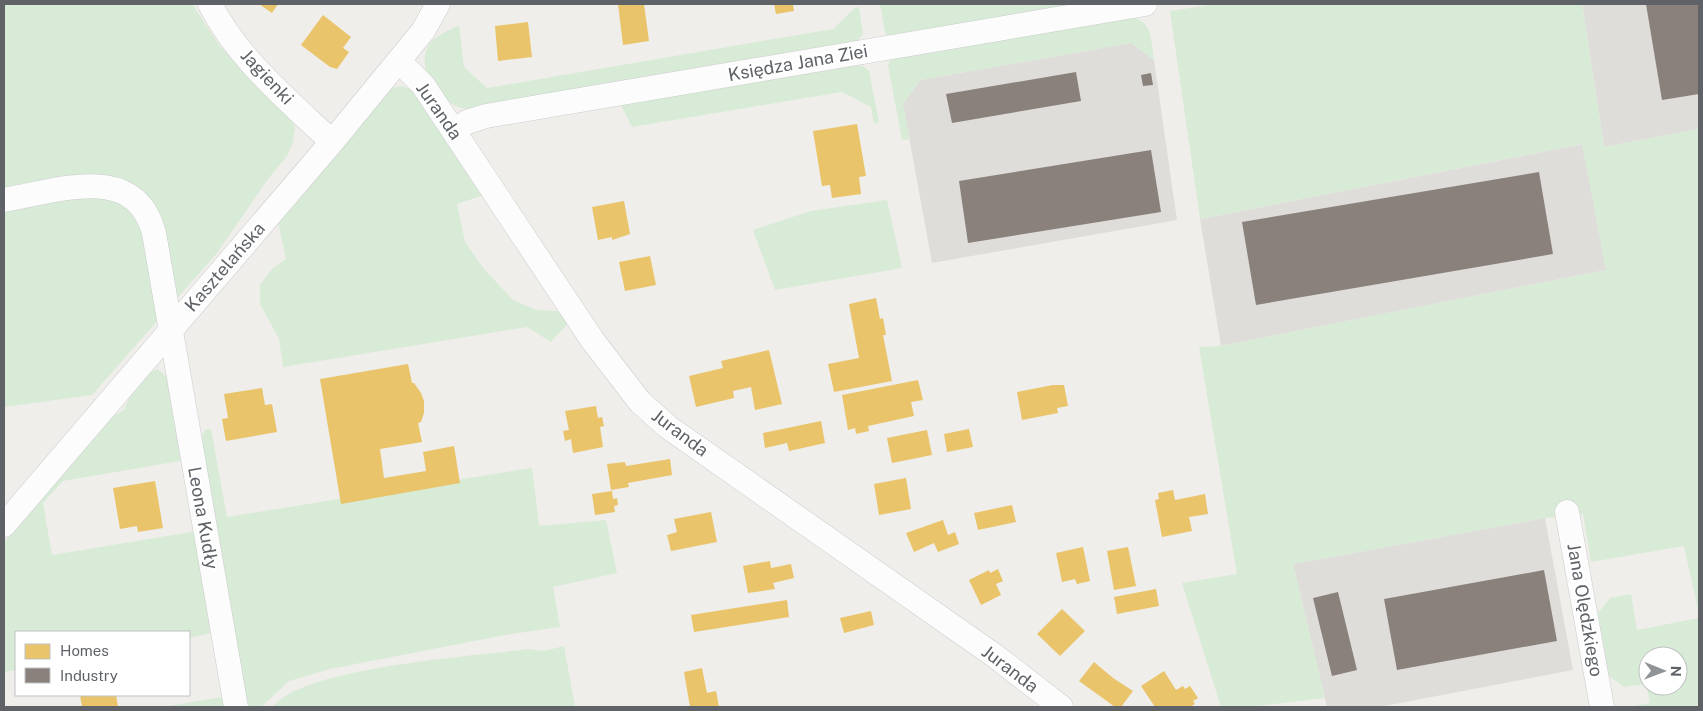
<svg xmlns="http://www.w3.org/2000/svg" width="1703" height="711" viewBox="0 0 1703 711" font-family="'Public Sans',sans-serif">
<style>
.industrial{fill:#dfddda}
.green{fill:#d8ebd6;fill-rule:evenodd}
.homes{fill:#e9c46a}
.industry{fill:#8a817c}
.lines{fill:none;stroke-linecap:round;stroke-linejoin:round}
.minor-casing{stroke:#cbcccc;stroke-width:25}
.minor{stroke:#fdfcfc;stroke-width:24}
.labels{text-anchor:middle;stroke-width:5;stroke-linejoin:round;paint-order:stroke}
.street-label{font-size:18px;fill:#5f6368;stroke:#fff}
</style>
<rect width="100%" height="100%" fill="#efeeea"/>
<path class="industrial" d="M1582,4h117v125l-95,18z
M1131,43l23,17 23,160 -245,43 -29,-159 17,-24z
M1583,144l23,126 -385,76 -21,-127z
M1545,518l28,152 -194,37h-52l-34,-143z"/>
<path class="green" d="M4,4h188l27,41 38,40 31,26 7,16 -2,15 -6,14 -19,23 -51,74 -125,142 -88,12z
M880,4h210l-201,34 -4,-6z
M1216,4h366l22,143 95,-18v485l-15,-68 -93,16 -8,-48 -38,4 -252,46 32,134 -77,9h-27l-39,-124 55,-9 -38,-227 22,-1 385,-76 -24,-126 -382,75 -30,-208z
M859,7l4,27 -8,10 -386,65c-24,0 -51,-35 -43,-58 4,-14 21,-19 33,-26l5,42 23,21 346,-59 22,-21z
M1130,17c23,3 21,24 24,43l-23,-17 -211,37 -17,24 7,35 -8,1 -14,-75 4,-9z
M852,65l11,1 6,5 10,51 -5,2 -3,-17 -29,-15 -210,35 -11,-22z
M402,86l12,5 74,98 -7,7 -24,8 8,38 19,27 29,31 23,10 21,1 13,10 -19,21 -24,-15 -244,40 -4,-28 -19,-35v-19l12,-16 14,-10 -10,-46 115,-125z
M887,200l15,68 -127,22 -22,-60 58,-19z
M158,369l14,13 14,78 -123,21 -20,22 9,52 145,-24 14,102 -22,5v-6h-173v38l-12,2v-129l106,-125 14,-8c11,-23 8,-30 34,-41z
M211,429l16,88 305,-49 7,58 67,-6 11,53 -64,14 7,40 -55,8 -175,34 -41,12 -28,26h-17l-36,-217 -6,-53 3,-7z
M1631,594l6,36 62,-12v89h-71l22,-4 -4,-19 -22,3 -15,-11 -11,-63 12,-15zM1648,656h30v30h-30z
M564,646l11,61h-302c29,-40 203,-51 255,-58l16,2z
M222,697l2,10h-61z"/>
<path class="homes" d="M259,4h19l-6,9z
M618,4h26l5,37 -26,4z
M774,4h23v1h-4l1,6 -18,3z
M323,15l28,22 -8,11 6,4 -12,17 -7,-2 -29,-22z
M528,22l4,35 -34,4 -3,-35z
M857,124l9,52 -7,1 2,17 -29,4 -2,-13 -8,1 -9,-55z
M624,201l6,33 -18,6v-3l-14,3 -6,-33z
M650,256l6,29 -31,6 -6,-29z
M876,298l4,21 3,-1 3,17h-3l9,46 -58,11 -6,-28 31,-6 -10,-54z
M769,350l13,54 -27,6 -4,-23 -18,4 1,7 -38,9 -7,-31 34,-8 -2,-7z
M408,364l4,19h2l7,10 3,8v12l-3,9 -3,1 4,19 -42,7 4,29 42,-7 -3,-19 31,-6 6,37 -119,21 -21,-125z
M918,380l5,20 -12,2 3,14 -46,10 1,5 -13,3 -1,-6 -7,2 -6,-35z
M1053,385h11l4,21 -11,2 1,5 -36,7 -5,-28z
M262,388l3,17 7,-1 5,28 -51,9 -4,-22 6,-1 -4,-24z
M596,406l2,12 4,-1 2,9 -4,1 3,20 -30,6 -2,-14 -6,2 -2,-10 6,-1 -4,-19z
M821,421l4,22 -36,8 -2,-8 -22,5 -2,-15z
M969,429l4,18 -26,5 -3,-18z
M927,430l5,25 -40,8 -5,-25z
M670,459l2,16 -44,8 1,4 -18,3 -4,-26 18,-2 1,4z
M906,478l5,31 -32,6 -5,-31z
M155,481l8,47 -25,4 -1,-6 -17,3 -7,-41z
M1173,490l2,10 30,-6 3,20 -19,3 3,14 -30,6 -7,-37 4,-1 -1,-6z
M612,491l1,8 4,-1 1,7 -4,1 1,6 -20,3 -3,-21z
M1012,505l4,17 -38,8 -4,-17z
M711,512l6,30 -46,9 -4,-16 10,-3 -3,-13z
M943,520l5,15 7,-3 4,12 -21,8 -4,-9 -20,9 -8,-19z
M1083,547l7,34 -13,3 -2,-5 -13,3 -6,-29z
M1128,547l8,39 -22,4 -7,-39z
M770,561l1,7 20,-4 3,14 -21,5 2,6 -27,4 -5,-27z
M998,569l5,12 -7,3 5,11 -20,10 -12,-25 20,-10 1,3z
M1156,589l3,17 -42,8 -3,-17z
M787,600l2,17 -95,15 -3,-17z
M1062,609l23,22 -25,25 -23,-22z
M871,611l3,14 -30,8 -4,-15z
M1094,662l19,16 20,13 -12,16h-6l-36,-26z
M702,668l5,25 9,-2 3,16h-29l-6,-35z
M1164,671l12,19 7,-4 2,3 5,-3 8,12 -5,3 2,3 -5,3h-35l-14,-21z
M80,695h36l2,12h-36z"/>
<path class="industry" d="M1646,4h53v90l-37,6z
M1076,72l5,29 -129,22 -6,-29z
M1151,73l2,12 -10,1 -2,-11z
M1151,150l10,62 -193,31 -9,-62z
M1539,172l14,82 -297,51 -14,-83z
M1544,570l13,71 -160,29 -13,-71z
M1338,592l19,78 -25,6 -19,-78z"/>
<g class="lines">
<g class="minor-casing">
<path id="minor" d="M210,4c27,54 79,97 122,138
M399,61l24,24 170,256 47,61 28,25 327,229 66,51
M454,131l13,-9 19,-6 659,-112
M4,200c54,-9 131,-39 150,33l82,474
M1567,512l35,195
M4,525l328,-383 91,-111 15,-27"/>
</g>
<use href="#minor" class="minor"/>
</g>
<g class="labels">
<g class="street-label">
<text transform="translate(798 63) rotate(-10)" y="6">Księdza Jana Ziei</text>
<text transform="translate(267 77) rotate(47)" y="6">Jagienki</text>
<text transform="translate(439 111) rotate(55)" y="6">Juranda</text>
<text transform="translate(225 267) rotate(-49)" y="6">Kasztelańska</text>
<text transform="translate(680 433) rotate(37)" y="6">Juranda</text>
<text transform="translate(203 518) rotate(80)" y="6">Leona Kudły</text>
<text transform="translate(1585 610) rotate(80)" y="6">Jana Olędzkiego</text>
<text transform="translate(1010 669) rotate(37)" y="6">Juranda</text>
</g>
</g>
<rect width="1703" height="711" fill="none" stroke="#5f6368" stroke-width="10"/>
<rect x="15" y="631" width="175" height="65" fill="#ffffff" stroke="#bfc1c3"/>
<rect x="25" y="644" width="25" height="15" fill="#e9c46a" stroke="#bfc1c3"/>
<text x="60" y="656" font-size="15" fill="#5f6368">Homes</text>
<rect x="25" y="668" width="25" height="15" fill="#8a817c" stroke="#bfc1c3"/>
<text x="60" y="681" font-size="15" fill="#5f6368">Industry</text>
<g transform="translate(1663 671) rotate(91)"><circle r="24" fill="#ffffff" stroke="#bfc1c3"/>
<path d="M0-4L9 19L0 12L-9 19Z" fill="#919496"/>
<text y="-8" font-size="14" font-weight="bold" text-anchor="middle" fill="#5f6368">N</text>
</g>
</svg>
